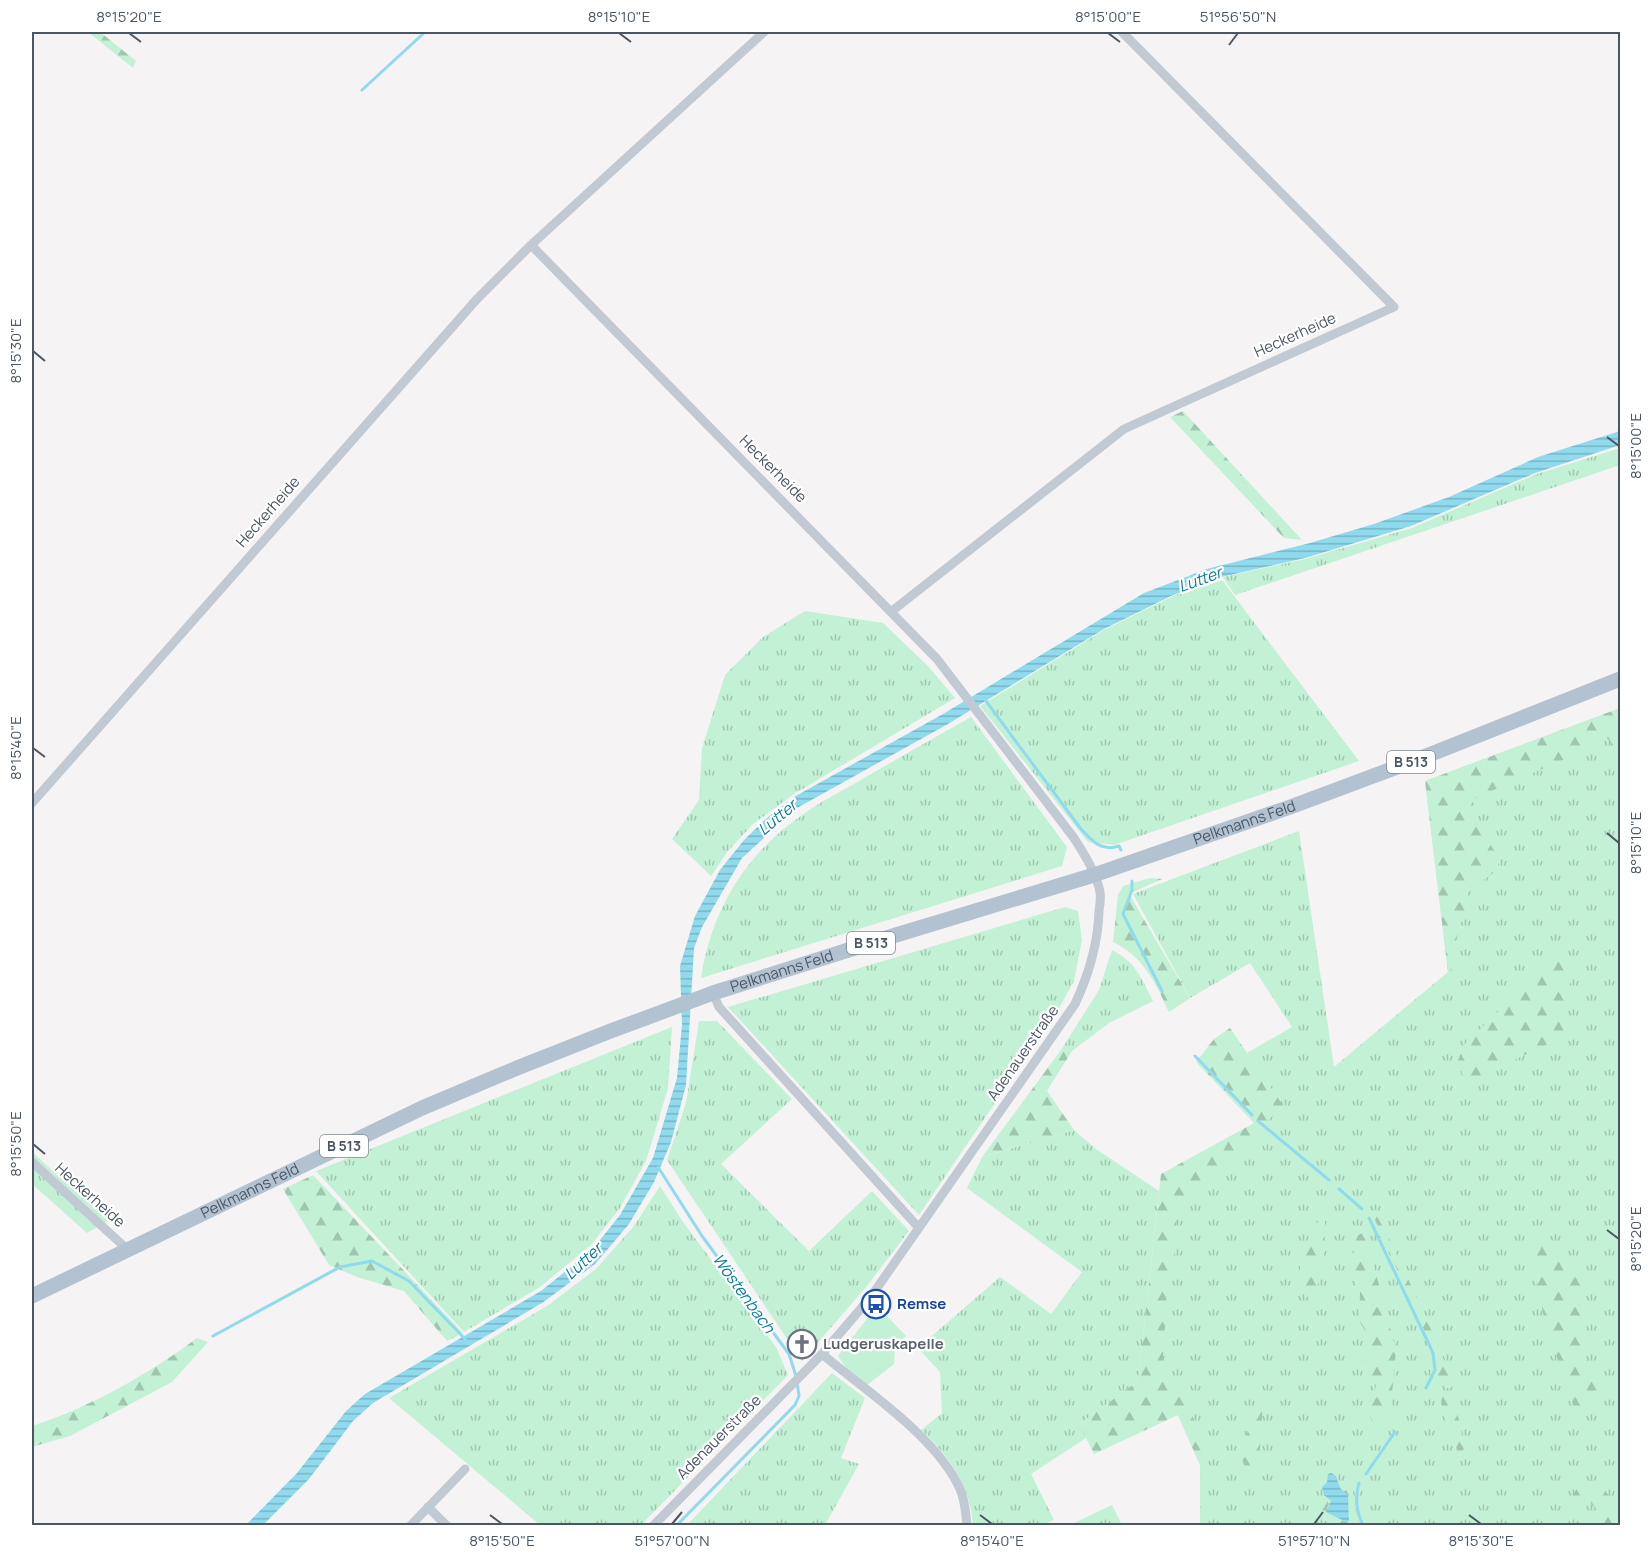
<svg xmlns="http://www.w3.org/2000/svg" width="1652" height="1557" viewBox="0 0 1652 1557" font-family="Manrope,sans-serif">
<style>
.grass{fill:url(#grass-tufts)}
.forest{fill:url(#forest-firs)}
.garden{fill:#c3f1d5}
.water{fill:url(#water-rules)}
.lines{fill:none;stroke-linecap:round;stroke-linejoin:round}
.stream{stroke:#90daee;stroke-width:3}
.minor{stroke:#c1cad2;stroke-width:9}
.primary{stroke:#b3c2d1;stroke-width:15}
.ticks{fill:none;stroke:#4a5661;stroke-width:2}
.labels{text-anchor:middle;stroke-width:4.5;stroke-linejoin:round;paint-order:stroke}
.shield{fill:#fff;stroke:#808990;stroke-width:1.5}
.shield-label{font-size:14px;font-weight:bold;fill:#4a5661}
.street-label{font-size:15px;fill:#4a5661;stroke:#fff}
.transit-label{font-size:15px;font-weight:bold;fill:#164399;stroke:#fff;text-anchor:start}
.worship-label{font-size:15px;font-weight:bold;fill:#5b616d;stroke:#fff;text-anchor:start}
.water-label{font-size:16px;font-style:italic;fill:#0c7c9b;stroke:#fff}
.neatline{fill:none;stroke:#4a5661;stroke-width:2}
.ticks-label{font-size:15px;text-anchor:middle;fill:#4a5661}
</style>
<defs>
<pattern id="grass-tufts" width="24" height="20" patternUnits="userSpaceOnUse" patternTransform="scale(1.5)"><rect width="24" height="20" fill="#c3f1d5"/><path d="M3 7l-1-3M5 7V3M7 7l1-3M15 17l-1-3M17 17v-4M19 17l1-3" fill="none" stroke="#a0c6b0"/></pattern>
<pattern id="forest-firs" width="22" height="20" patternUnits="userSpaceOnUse" patternTransform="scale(1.5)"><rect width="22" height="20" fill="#c3f1d5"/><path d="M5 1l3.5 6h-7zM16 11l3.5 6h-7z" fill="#a0c6b0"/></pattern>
<pattern id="water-rules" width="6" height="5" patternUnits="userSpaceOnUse" patternTransform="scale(1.5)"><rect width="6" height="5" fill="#90daee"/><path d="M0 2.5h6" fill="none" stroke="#78b4c4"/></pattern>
</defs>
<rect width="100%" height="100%" fill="#f5f3f3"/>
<path class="grass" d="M1620,448v17l-385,130 -12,-18 82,-18 107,-31 122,-53z
M1222,580l137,181 -245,84 -26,-3 -108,-136 124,-76 69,-34z
M805,611l78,12 45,43 27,32 -161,96 -41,30 -25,27 -17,25 -39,-37 27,-39 3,-52 23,-73 38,-38z
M1610,712l10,31v782h-420v-60l-22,-50 -23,-29 12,-209 116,-69 -36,-55 45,-26 -42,-64 -60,35 -57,-104 166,-63 35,236 114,-95 -23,-191z
M971,717l96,130 -5,19 -361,112c11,-70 45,-125 104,-165 18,-13 39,-23 59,-35 35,-20 71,-41 107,-61z
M1065,907l13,4 4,29 -8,41 -16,29 -139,205 -191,-208z
M1112,950c24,12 29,28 41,51l-44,22 -37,28 -11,-1 38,-60z
M699,1021h18l75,78 -71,65 88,87 63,-60 37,40 -43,56 -64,74 -135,-201 19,-57z
M672,1027l-4,61 -22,73 -26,47 -29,37 -51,42 -76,45 -148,-161z
M1074,1130l22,19 63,42 -21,190 -57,42v5l5,10 -55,36 23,46 -12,5h-69c-3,-40 -23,-68 -52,-95l21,-17 -2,-41 -22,-24 82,-71 51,37 31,-42 -115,-84 15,-31z
M32,1152l76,69 -21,12 -55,-49z
M660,1186l23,36 93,125 12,28 -147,150h-101l-151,-127 158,-92 49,-37 38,-43z
M832,1373l33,25 -24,60 18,6 -34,61h-138z
M1112,1505l10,20h-54l4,-1z"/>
<path class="forest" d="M88,32h12l36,29 -3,7z
M1183,411l119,129 -18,-2 -114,-121z
M1620,708v85l-10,-53 -6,-3 -21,8 -4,8 -104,45 -2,4 4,23 23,34c-5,23 -21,16 -33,36l1,12 -8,18 -4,17 2,21 -10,9 -23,-191z
M1150,878l12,1 -33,15 61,104 -21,14c-14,-30 -25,-55 -56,-70l5,-47 5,-9z
M1567,954l6,7 -8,55 1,16 -2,5 -83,38 -14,15 -9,-30 7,-16 70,-69 15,-9 12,-11z
M1230,1028l54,79 -19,15 -7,17 -43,30 -26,22 -8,13 -4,14 -4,28 2,8 -2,11 -5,9 -5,84 3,7 10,15 24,53 6,35 -1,55 -3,2 -2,-60 -22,-50 -84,39 -13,-26v-5l57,-42 23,-207 93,-51 -58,-61 18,-23z
M1061,1050l11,1 -25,40 27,39 -92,27z
M313,1175l150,158 -16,8 -43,-50 -47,-14 -28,-12 -46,-76z
M1376,1210l64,138 12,38 -1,2h-4l-10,-7 2,-11 -1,-9 -66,-148z
M1322,1217l3,2c0,19 1,68 -17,78l-7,-5c-5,-26 4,-55 21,-75z
M1362,1233l5,6 29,111 -6,66 -5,11 -4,2c-5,-3 -7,-6 -10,-11 -8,-15 3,-18 5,-33l-10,-13 -2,-8 5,-26 -10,-18 1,-26 -6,-14 -2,-20 5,-24z
M1543,1244c26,2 42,44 44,67 1,14 -2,29 -4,42 5,11 16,16 22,28l-1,6 -23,20 -4,1 -4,-4 -28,-81 -9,-45 -9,-25 4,-6z
M197,1338l11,4 -36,40 -102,54 -38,11v-21c59,-19 115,-51 165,-88z
M1448,1394l4,3 8,26 4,26 -3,3 -4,-1c-1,-5 -1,-11 -3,-16 -6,-13 -15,-22 -12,-38z
M1256,1406l6,2c1,4 -2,51 -4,54 -2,5 -4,5 -8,6l-6,-3 -2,-6 9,-47z
M1354,1478l3,4 -4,10 7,33h-24l1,-2 -13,-7 -3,-9 5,-6 5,-1 -4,8 6,9 13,5 3,-11 -1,-16 -5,-3 3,-2 1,-7z
M1592,1480l28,25v20h-13l-8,-8 2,-2 -18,-21 -10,5c0,-9 10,-19 19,-19z"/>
<path class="garden" d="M877,1306l29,30 -11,12 -1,16 -27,21 -21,-17 -8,-12z"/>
<path class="water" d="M1620,431v14l-85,28 -124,53 -106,32 -84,19 -50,19 -67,33 -156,95 -151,84 -55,50 -40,69 -8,21 -8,137 -15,57 -17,40 -25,42 -34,40 -53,39 -169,100 -20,18 -44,58 -46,46 -18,1 52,-53 49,-62 19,-17 176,-103 51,-41 28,-35 33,-57 24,-80 5,-53 -2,-59 15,-50 25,-46 24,-30 24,-23 26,-20 149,-83 201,-121 63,-24 103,-26 64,-19 75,-27 89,-40z
M1331,1473l4,2 6,14 7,6 1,26 -3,1 -20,-10 5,-11 -7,-6 -2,-8 5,-5 1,-8z"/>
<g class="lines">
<path class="stream" d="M362,90l63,-58
M983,697l98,132c11,12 20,23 38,17l2,4
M1132,881v9l-9,24 39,77
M1195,1056l57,59
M1258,1121l71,59
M658,1167l44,69 87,118 7,22
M1339,1189l23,20
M1369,1218l64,135 2,17 -9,18
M213,1336l127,-69 32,-6 37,20 57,59
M1366,1474l29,-42
M1359,1483c-4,13 -3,31 5,43
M676,1526l119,-121 4,-9 -2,-14"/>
<path class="minor" d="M531,245l406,414 137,179c10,16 22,34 26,54 1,6 0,13 -1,19 -1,33 -10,63 -24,93l-205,294 -48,56 -169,172
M892,611l232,-182 270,-122 -272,-275
M32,803l445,-504 54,-54 233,-213
M713,993l6,14 200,221
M32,1162l96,88
M822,1354c44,37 115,83 138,135 5,11 6,25 7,37
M428,1507l19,19
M410,1526l55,-57"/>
<path class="primary" id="s1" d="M32,1296l390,-188 95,-40 91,-36 105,-39 183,-58 198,-60 199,-69 123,-46 204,-81"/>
</g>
<path class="ticks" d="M129,33l12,9M619,33l12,9M1108,33l12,9M1229,45l9,-12M33,351l12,10M1607,437l12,9M33,748l12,9M1607,833l12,10M33,1144l12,10M1607,1230l12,9M490,1515l12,9M980,1515l12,9M1469,1515l12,9M672,1524l10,-12M1314,1524l9,-12"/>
<defs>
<g id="bus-ring" transform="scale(1.5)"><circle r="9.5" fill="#fff" stroke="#1a4fb4" stroke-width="1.5"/><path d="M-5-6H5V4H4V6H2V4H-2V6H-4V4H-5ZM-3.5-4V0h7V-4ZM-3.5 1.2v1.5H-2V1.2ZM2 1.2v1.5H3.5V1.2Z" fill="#1a4fb4"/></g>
<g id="church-ring" transform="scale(1.5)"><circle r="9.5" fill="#fff" stroke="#6b7280" stroke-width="1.5"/><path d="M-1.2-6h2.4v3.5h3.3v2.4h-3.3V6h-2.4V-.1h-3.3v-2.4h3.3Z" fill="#6b7280"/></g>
</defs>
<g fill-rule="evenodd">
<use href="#bus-ring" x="876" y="1304"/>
<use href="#church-ring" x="802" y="1344"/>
</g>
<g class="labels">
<g class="shield">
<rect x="1387" y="751" width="48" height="22" rx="4.5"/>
<rect x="847" y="932" width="48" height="22" rx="4.5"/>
<rect x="320" y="1135" width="48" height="22" rx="4.5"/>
</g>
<g class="shield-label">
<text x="1411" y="767">B 513</text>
<text x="871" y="948">B 513</text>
<text x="344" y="1151">B 513</text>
</g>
<g class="street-label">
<text transform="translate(1295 335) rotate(-24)" y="5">Heckerheide</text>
<text transform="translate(773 469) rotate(45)" y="5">Heckerheide</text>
<text transform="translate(268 512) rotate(-49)" y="5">Heckerheide</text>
<text dy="5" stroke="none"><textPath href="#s1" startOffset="1304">Pelkmanns Feld</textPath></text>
<text dy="5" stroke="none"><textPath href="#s1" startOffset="818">Pelkmanns Feld</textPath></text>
<text transform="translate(1023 1053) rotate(-55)" y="5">Adenauerstraße</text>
<text dy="5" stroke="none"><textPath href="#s1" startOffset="242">Pelkmanns Feld</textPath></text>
<text transform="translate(90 1195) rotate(42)" y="5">Heckerheide</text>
<text transform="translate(719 1437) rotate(-45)" y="5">Adenauerstraße</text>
</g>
<g class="transit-label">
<text x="897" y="1309">Remse</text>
</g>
<g class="worship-label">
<text x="823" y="1349">Ludgeruskapelle</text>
</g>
<g class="water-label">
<text transform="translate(1200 579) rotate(-20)" y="6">Lutter</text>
<text transform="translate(777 817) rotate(-40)" y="6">Lutter</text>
<text transform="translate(583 1261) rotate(-43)" y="6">Lutter</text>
<text transform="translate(744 1293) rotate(54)" y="6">Wöstenbach</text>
</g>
</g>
<rect width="1652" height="1557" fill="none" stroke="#ffffff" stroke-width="66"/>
<rect x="33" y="33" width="1586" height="1491" class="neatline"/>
<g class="ticks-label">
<text x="129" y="22">8°15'20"E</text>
<text x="619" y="22">8°15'10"E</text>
<text x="1108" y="22">8°15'00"E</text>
<text x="1238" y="22">51°56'50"N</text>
<text transform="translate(16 351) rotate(-90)" y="5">8°15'30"E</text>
<text transform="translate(1636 446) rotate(-90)" y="5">8°15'00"E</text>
<text transform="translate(16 748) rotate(-90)" y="5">8°15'40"E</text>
<text transform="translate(1636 843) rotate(-90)" y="5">8°15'10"E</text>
<text transform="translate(16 1144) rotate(-90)" y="5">8°15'50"E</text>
<text transform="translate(1636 1239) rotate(-90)" y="5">8°15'20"E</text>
<text x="502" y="1546">8°15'50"E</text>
<text x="672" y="1546">51°57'00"N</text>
<text x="992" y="1546">8°15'40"E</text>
<text x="1314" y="1546">51°57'10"N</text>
<text x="1481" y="1546">8°15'30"E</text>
</g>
</svg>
